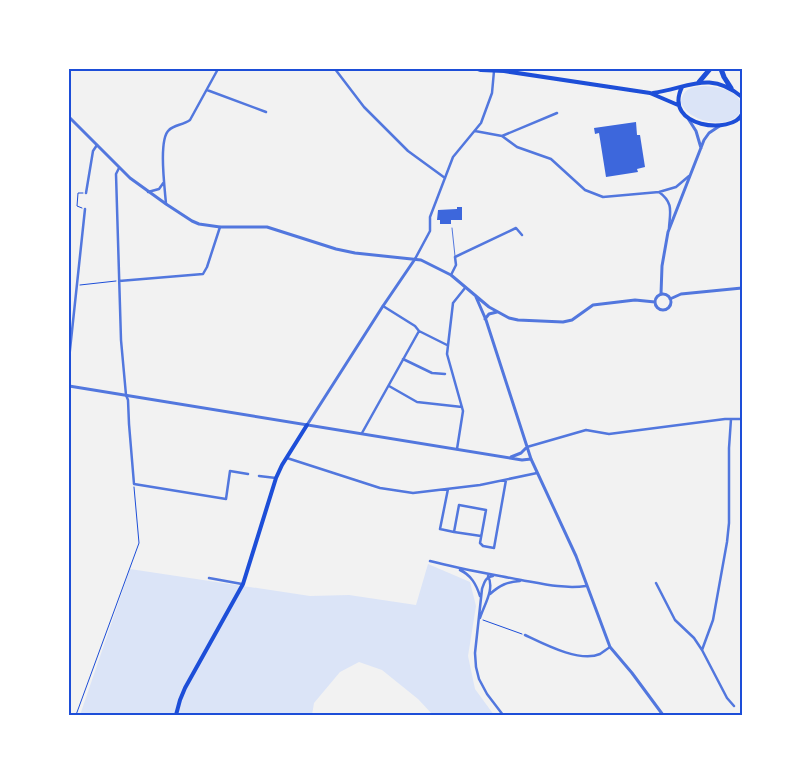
<svg xmlns="http://www.w3.org/2000/svg" width="811" height="784" viewBox="0 0 811 784" font-family="Cabin,sans-serif">
<style>
.green{fill:#dbe4f7}
.building{fill:#3d67dc}
.lines{fill:none;stroke-linecap:round;stroke-linejoin:round}
.path{stroke:#1d4ed8;stroke-width:1}
.service{stroke:#5277de;stroke-width:1}
.minor{stroke:#5277de;stroke-width:2.5}
.tertiary{stroke:#5277de;stroke-width:3}
.secondary{stroke:#1d4ed8;stroke-width:4}
.motorway{stroke:#1d4ed8;stroke-width:5}
.neatline{fill:none;stroke:#1d4ed8;stroke-width:2}
</style>
<rect width="100%" height="100%" fill="#f2f2f2"/>
<path class="green" d="M703,86c12,0 39,4 38,21 0,4 -2,8 -5,10 -14,12 -50,3 -55,-15 2,-13 10,-15 22,-16z
M428,564l42,18 6,24 -8,50 7,33 19,26h-61l-15,-16 -36,-29 -23,-8 -19,10 -26,31 -2,12h-232l50,-146 180,27 39,-1 67,10z"/>
<path class="building" d="M636,122l1,13h3l5,32 -8,2 1,3 -32,5 -7,-44 -4,1 -1,-6z
M457,207h5v13h-11v4h-11v-4h-3l1,-10 19,-1z"/>
<g class="lines">
<path class="path" d="M82,208l-5,-2 1,-13h5
M80,285l36,-4
M483,620l39,14
M76,715l63,-172 -5,-56"/>
<path class="service" d="M452,228l3,28"/>
<path class="minor" d="M335,69l29,38 44,44 37,27
M207,90l59,22
M475,131l27,5 55,-23
M502,136l15,11 34,12 34,31 18,7 56,-5 17,-5 13,-11
M119,168l-3,6 5,166 5,55 2,5 1,24 5,60 92,15 4,-28 18,3
M148,192l11,-3 5,-7
M659,192c15,11 11,20 10,36
M86,193l7,-42 4,-6
M166,204c-1,-14 -8,-65 3,-74 5,-5 14,-5 21,-10l28,-51
M415,259l15,-28v-14l23,-60 28,-34 11,-30 2,-22
M451,275l5,-10 -1,-8 61,-29 6,7
M119,281l84,-7 4,-7 13,-40
M383,306l32,20 4,5 28,14
M69,359l16,-150
M403,359l29,14 13,1
M389,386l28,16 45,5
M362,433l57,-102
M527,447l59,-17 23,4 116,-15h17
M457,449l6,-38 -16,-57 6,-51 12,-15
M287,458l93,30 33,5 67,-8 57,-12
M259,476l17,2
M448,489l-8,40 14,3 5,-27 27,5 -6,33 3,3 11,2 12,-68
M454,532l27,4
M430,561c30,8 60,13 91,19 22,4 43,9 65,6
M460,570c11,5 16,14 20,26
M493,576c-8,1 -9,7 -11,13l-7,64 1,14 3,12 8,15 16,21
M209,578l33,6
M656,583l19,37 19,18 8,12 25,48 7,8
M490,594c10,-9 17,-12 30,-13
M480,618c4,-13 15,-29 8,-42
M525,635c19,9 55,28 75,19 3,-2 7,-5 10,-7
M702,650l11,-30 14,-78 2,-19v-75l2,-29"/>
<path class="tertiary" d="M69,117l61,61 36,26 26,17 7,3 21,3h47l69,22 19,4 66,7 30,15 38,32 20,11 9,2 45,2 9,-2 21,-15 42,-5 20,2
M689,120l7,11 5,17
M661,294l1,-28 6,-34 36,-92 5,-7 12,-8
M655 302a8 8 0 1 1 16 0a8 8 0 1 1-16 0Z
M476,297l10,23 45,139 45,97 34,91 22,26 31,42
M670,299l11,-5 61,-6
M485,319l4,-5 8,-2
M69,386l453,74 9,-1
M307,425l76,-119 32,-47
M511,457l10,-4 5,-5"/>
<path class="secondary" d="M478,69l3,1 23,1 146,22 28,12
M682,87c-20,41 51,48 60,27
M653,93c36,-5 56,-23 89,4
M176,715l4,-15 5,-12 58,-104 33,-106 6,-13 25,-40"/>
<path class="motorway" d="M721,69l3,8 7,11
M699,82l11,-13
M740,118h2"/>
</g>
<rect width="811" height="784" fill="none" stroke="#ffffff" stroke-width="140"/>
<rect x="70" y="70" width="671" height="644" class="neatline"/>
</svg>
